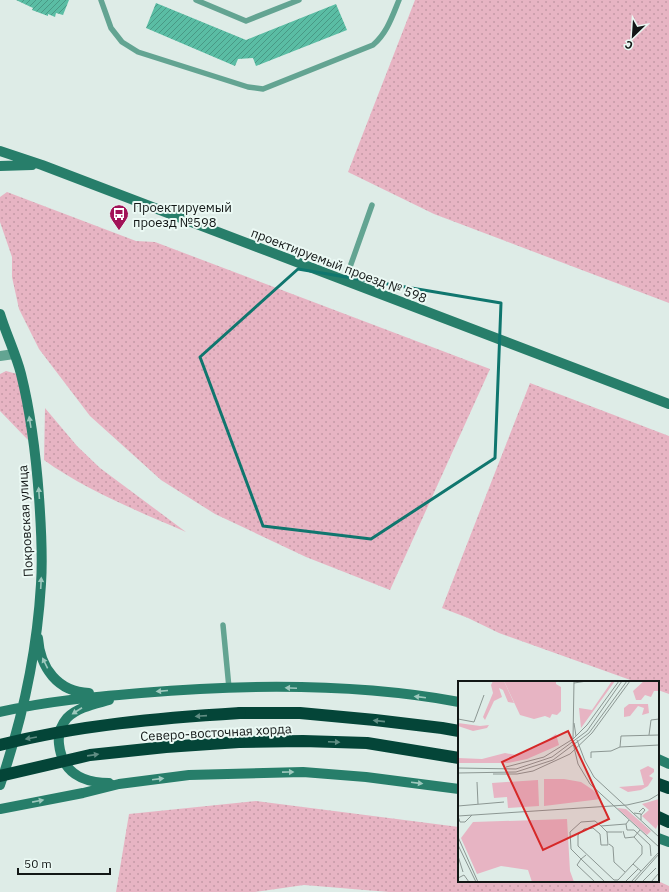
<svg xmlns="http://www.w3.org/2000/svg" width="669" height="892" viewBox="0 0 669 892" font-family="'IBM Plex Sans',sans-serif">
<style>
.grass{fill:url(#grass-dots)}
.building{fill:url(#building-hatch)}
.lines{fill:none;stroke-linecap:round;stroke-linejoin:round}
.lane{stroke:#63a492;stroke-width:5.5}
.street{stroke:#63a492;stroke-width:10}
.secondary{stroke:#277e6a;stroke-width:10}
.highway{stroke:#044538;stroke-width:12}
.highway-bridge{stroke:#044538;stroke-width:12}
.oneway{fill:#9dc8bd}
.oneway2{fill:#608d83}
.marked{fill:none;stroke:#0f766e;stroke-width:3;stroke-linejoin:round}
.labels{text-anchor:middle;stroke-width:4;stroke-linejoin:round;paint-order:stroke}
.poi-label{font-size:13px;fill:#121716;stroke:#ebf9f4;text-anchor:start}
.street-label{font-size:13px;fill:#121716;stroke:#ebf9f4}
.inset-road{fill:none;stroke:#8c9793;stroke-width:1}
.view{fill:#d62828;fill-opacity:0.15;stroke:#d62828;stroke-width:2}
.inset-edge{fill:none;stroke:#121716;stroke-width:2}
</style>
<defs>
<pattern id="grass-dots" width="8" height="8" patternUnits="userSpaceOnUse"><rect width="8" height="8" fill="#e7b4c3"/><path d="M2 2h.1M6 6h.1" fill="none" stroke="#c59aa7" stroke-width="1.8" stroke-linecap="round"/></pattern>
<pattern id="building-hatch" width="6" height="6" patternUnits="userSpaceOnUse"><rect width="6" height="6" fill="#5abda4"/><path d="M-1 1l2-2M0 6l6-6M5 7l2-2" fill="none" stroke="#499985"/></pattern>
</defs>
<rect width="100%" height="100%" fill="#deece7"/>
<path class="grass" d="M415,0h254v303l-235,-89 -86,-42z
M7,192l129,49 19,1 335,127 -100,221 -84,-33 -91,-43 -54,-34 -71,-64 -51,-67 -20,-40 -7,-32v-20l-12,-35v-25z
M6,371l11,3 8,13 3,53 -28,-29v-37z
M530,383l139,53v258l-11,-4v-8h-22l-137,-49 -31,-15 -26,-10z
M45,408l32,38 23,22 86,64c-48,-21 -99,-41 -142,-72z
M256,801l203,26v54h199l11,5v6h-280l-85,-7 -49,7h-139l13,-78z"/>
<path class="building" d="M16,0h53l-6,15 -7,-2 -1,4 -7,-3v2l-16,-6 1,-2z
M156,3l90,37 90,-36 11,26 -91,36 -3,-8 -15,1 -3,7 -89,-38z"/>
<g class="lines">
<path class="lane" d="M101,0l10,28 11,14 16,10 110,35 15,2 110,-44c14,-12 19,-28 26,-45
M196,0l50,21 53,-21
M345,281l27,-76
M223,625l6,63"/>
<path class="street" d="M0,356l14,-2"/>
<path class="secondary" d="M0,151l42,14 627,239
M0,166l32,-1
M0,314c6,20 16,40 21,60 10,40 15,82 18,123 2,28 4,58 2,87 -4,68 -19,137 -41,201
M38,638c2,30 20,54 51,55
M0,712c47,-11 94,-15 141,-19 105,-9 215,-10 318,9
M658,759l11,5
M109,783c-27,0 -47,-11 -50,-39 -1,-9 2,-19 8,-26 11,-11 28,-14 42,-18
M0,809l83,-16 36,-9 70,-9 114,-3 63,5 93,12
M658,838l11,4"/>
<path class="highway" d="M240,713h60l75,7 67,8 17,3
M239,742l64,-1 64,2 92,15
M658,784l11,4
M658,817l11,5"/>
<path class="highway-bridge" d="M0,745c78,-20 160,-27 240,-32
M0,776l90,-21 76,-8 73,-5"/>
</g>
<defs><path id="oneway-solid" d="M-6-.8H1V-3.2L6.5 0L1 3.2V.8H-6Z"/></defs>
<g class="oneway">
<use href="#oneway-solid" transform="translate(30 422) rotate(-99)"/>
<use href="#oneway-solid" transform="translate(39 493) rotate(-94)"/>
<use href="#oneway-solid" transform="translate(41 583) rotate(-87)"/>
<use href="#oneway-solid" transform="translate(45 663) rotate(-116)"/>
<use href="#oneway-solid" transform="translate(291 688) rotate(-178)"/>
<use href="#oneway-solid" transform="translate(162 691) rotate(175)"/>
<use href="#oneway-solid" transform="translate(420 697) rotate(-173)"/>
<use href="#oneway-solid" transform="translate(77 711) rotate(147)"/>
<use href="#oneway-solid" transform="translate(288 772) rotate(-1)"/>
<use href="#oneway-solid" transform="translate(158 779) rotate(-7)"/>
<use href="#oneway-solid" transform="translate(417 783) rotate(7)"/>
<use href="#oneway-solid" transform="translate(38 801) rotate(-11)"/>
</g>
<g class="oneway2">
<use href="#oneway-solid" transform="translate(201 716) rotate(176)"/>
<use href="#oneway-solid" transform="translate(379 721) rotate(-174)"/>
<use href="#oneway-solid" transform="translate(31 738) rotate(170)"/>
<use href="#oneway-solid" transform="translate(334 742) rotate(2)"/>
<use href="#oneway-solid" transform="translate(93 755) rotate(-8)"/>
</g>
<path class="marked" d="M298,269l203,34 -6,155 -124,81 -108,-13 -63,-169z"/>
<defs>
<g id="bus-pin" transform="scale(1)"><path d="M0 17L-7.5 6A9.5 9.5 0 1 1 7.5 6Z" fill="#a21258" stroke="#ebf9f4"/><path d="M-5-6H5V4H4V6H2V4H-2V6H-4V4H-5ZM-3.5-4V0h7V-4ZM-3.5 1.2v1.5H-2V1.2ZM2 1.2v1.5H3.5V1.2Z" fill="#fff"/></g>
</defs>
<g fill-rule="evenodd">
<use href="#bus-pin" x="119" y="214"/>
</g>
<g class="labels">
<g class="poi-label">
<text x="133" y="212">Проектируемый<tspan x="133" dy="15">проезд №598</tspan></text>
</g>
<g class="street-label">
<text transform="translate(339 265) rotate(21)" y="5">проектируемый проезд № 598</text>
<text transform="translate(25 521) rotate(-93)" y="5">Покровская улица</text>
<text transform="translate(216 732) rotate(-3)" y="5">Северо-восточная хорда</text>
</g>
</g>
<g transform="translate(458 681)">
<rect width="201" height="201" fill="#deece7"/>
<path d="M154,0h3l-34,47 -2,-20 13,2zM98,53l3,11 -32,14 -19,4h-50v-5l24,1 23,-6 11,2 23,-9zM190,85l6,3v3l-5,4 4,2 -5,8 -7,4 -13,2 -9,-5 25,-2 -4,-15zM86,98h20l17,3 12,8 8,9 -57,7zM80,99l1,26 -31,2 -1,-11 -13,1 -2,-15zM109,138l3,52 4,11h-42l-4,-12 -27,-4 -24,8 -16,-36 12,-16z" fill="#e7b4c3"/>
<path d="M35,0h11l10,22 -6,-1 -5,-12 -4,-2 3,9 -8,4 -9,19 -2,-3 10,-24 -2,-8zM186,0h15l-8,16 -6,-2 -4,5h-5l-3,-9zM171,23h19l1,9 -7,2 2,-7 -6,-2 -8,10 -6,1v-9zM0,42l22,3 9,-1 -2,3 -14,3 -15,-5z" fill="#e7b4c3"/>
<path d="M46,0h52v3l5,3v24l-4,4 -5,-1 -2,4 -5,-2 -11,3 -14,-4z" fill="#e7b4c3"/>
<path d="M183,0h18v10h-5zM201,118v23l-3,7 -14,-13 7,-6 -7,-6zM159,127l9,1 25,22 -4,4z" fill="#e7b4c3"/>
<path class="inset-road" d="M116,2l13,-2M0,38l16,3 10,-27M116,42l2,13M191,54l2,-15 8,-1M115,58l1,-58M119,59l8,21 9,16 65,60M115,62l5,21 12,20 69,63M162,66l39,-2M133,77v-6l20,-1 9,-4 1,-11 38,-1M48,86l38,-10 29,-18 14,-14 32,-44M0,87l58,1 36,-12 35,-26 35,-50M0,92l58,-1 37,-12 36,-27 38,-52M35,93h24l16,-3 37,-17 22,-21 38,-52M19,101l1,22M0,125l46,-4M181,131l4,-4 2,2 -4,5M176,132l7,1v6M0,135l169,-11 22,-5 10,-6M0,135l2,6h5l7,-7M171,139l-3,4 1,6h7l16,15 1,11M143,145l6,6 1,13h-7l-1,-11 -7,-6 -9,1 -6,6v11l36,34h4l15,-16M165,150l2,7 9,-1 6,-7M149,151h15M0,156l20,45M176,156l8,9v8l-9,10 8,7M151,163l4,3 1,15 11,10M0,164l18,37M128,174l-5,4 24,23M0,175l5,16M0,197l6,-3 5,7M137,201l-18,-17 4,-6 -10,-10 -1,-17 11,-10 14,-1 6,5 25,-2M167,201l13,-13M173,201l28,-30M176,201l25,-28M184,201l14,-14M193,201l8,-9"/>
<path class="view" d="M110,50l41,88 -66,31 -41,-88z"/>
<rect width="201" height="201" class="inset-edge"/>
</g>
<g transform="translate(633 36) rotate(205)" stroke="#ebf9f4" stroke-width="3" paint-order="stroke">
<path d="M0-3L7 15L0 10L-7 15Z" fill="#121716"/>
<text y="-6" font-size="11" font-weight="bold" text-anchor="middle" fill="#121716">С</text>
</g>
<path d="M18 868v6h92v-6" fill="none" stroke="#121716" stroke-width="2"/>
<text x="24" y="868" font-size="12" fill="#121716" stroke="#ebf9f4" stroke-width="3" paint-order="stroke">50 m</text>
</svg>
